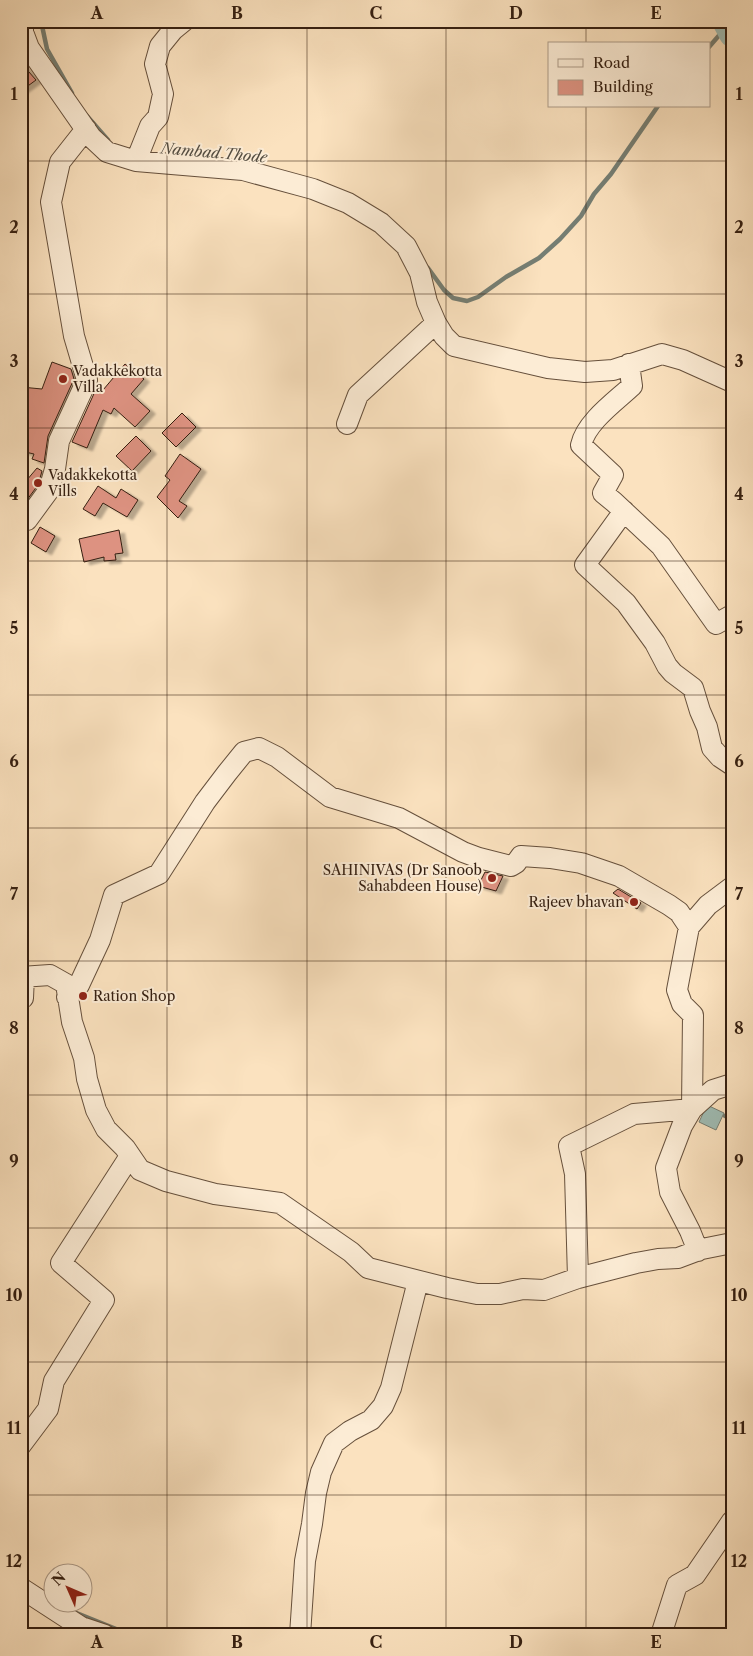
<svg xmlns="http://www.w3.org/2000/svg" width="753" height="1656" viewBox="0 0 753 1656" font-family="'Libre Caslon Text',serif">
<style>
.water{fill:#9fbdb5;stroke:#757e73}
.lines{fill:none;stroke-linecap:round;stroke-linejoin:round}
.stream{stroke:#757e73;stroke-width:4.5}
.river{stroke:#9fbdb5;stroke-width:26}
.building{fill:#dd9281;stroke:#351f11;filter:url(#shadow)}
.minor-casing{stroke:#66503c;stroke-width:22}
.minor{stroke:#fcecd5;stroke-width:20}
.grid{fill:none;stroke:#351f11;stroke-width:1;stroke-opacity:0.55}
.poi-dot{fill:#8f2418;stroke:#fcecd5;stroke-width:2}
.labels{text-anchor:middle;stroke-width:4;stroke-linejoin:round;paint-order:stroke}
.poi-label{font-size:14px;fill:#351f11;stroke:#fcecd5;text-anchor:start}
.water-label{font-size:15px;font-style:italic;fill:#554e42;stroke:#fcecd5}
.neatline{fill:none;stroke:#351f11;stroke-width:2}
.grid-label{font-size:16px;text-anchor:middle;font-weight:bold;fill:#351f11}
</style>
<defs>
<filter id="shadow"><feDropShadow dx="5.5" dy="3" stdDeviation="1" flood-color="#0004"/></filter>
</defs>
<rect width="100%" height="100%" fill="#fbe2bf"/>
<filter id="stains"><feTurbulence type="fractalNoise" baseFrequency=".004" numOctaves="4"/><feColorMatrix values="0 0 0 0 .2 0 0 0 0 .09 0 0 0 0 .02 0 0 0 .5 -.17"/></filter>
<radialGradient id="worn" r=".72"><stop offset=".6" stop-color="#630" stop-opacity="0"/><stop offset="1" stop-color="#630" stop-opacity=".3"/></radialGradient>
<path class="water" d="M707,1105l17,8 -8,17 -17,-8z"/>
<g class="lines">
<path class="stream" d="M41,21l6,28 25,44
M709,47l19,-22
M87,116l21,24
M428,268l16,22 9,8 14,3 11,-4 28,-20 33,-19 21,-19 21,-23 13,-22 17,-20 47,-68
M725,1116l7,-2
M74,1612l57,23"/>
<path class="river" d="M725,21l7,13"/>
</g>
<path class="building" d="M21,63l15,17 -15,11z
M52,362l19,7 3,10 -26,57 -4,27 -12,-4 2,-5 -13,-3v-64l21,2z
M125,364l19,15 -13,15 19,17 -15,16 -21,-19 -3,6 -8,-4 -16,38 -15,-6 25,-55 6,3z
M182,413l14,14 -20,20 -14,-14z
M136,436l15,15 -19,20 -16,-15z
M180,454l21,15 -22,32 8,5 -9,12 -21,-21 13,-17 -5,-4z
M37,468l5,3 -4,14 -17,23v-21z
M98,486l18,12 5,-9 17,11 -11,17 -24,-14 -8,13 -12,-7z
M40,527l15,9 -9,16 -15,-9z
M119,530l4,23 -8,1 1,6 -12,1v-4l-20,5 -5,-23z
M485,872l18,4 -7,15 -18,-5z
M618,889l23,14 -4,6 -24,-16z"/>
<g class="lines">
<g class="minor-casing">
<path id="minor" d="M23,21v11l6,16 62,89 16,15 29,9 107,9 70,19 35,14 33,20 25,23 14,27 7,29 9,21 8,13 10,10 94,22 37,4 28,-2 49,-16 21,6 49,22
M136,161l14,-35 8,-9 5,-23 -8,-30 5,-18 13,-16 11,-9
M629,364l3,22c-16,15 -46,36 -51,59l32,30 -10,18 11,9 47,44 55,78 16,-9
M347,424l11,-29 78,-72
M624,511l-39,54 41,38 29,40 12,23 6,7 20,15 7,23 7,16 5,21 8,9 12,8
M27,520l22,-30 6,-21 4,-28 28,-61 -13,-44 -23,-134 9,-40 26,-33
M21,977l29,-2 16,9 6,38 12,36 3,21 9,31 10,19 19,19 15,22 26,11 49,13 65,9 71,49 17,16 79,20 30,6h23l23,-5 21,1 34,-12 58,-15 22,-4 20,-1 24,-9 30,-6
M67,997l12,-12 21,-45 14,-45 45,-21 46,-72 22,-29 17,-21 15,-4 18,9 53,40 69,21 64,34 16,6 32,8 5,-3 5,-7 29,2 31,5 38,13 50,29 10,7 10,15 19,-22 24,-18
M23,998l1,-22
M698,1251l-8,-20 -20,-39 -4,-24 16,-42 10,-17 21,-19 19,-6
M578,1278l-3,-104 -6,-28 65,-32 58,-5 1,-94 -11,-11 -5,-14 12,-63
M21,1445l27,-36 6,-28 50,-81 -43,-37 69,-107
M21,1588l60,39 24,8
M300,1635l5,-74 7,-37 4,-31 5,-21 13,-29 16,-12 21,-11 12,-14 8,-18 27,-107
M661,1635l16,-50 18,-10 37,-54"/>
</g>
<use href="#minor" class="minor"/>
</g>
<path class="grid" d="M167,21v1614M307,21v1614M446,21v1614M586,21v23M586,106v1529M21,161h711M21,294h711M21,428h711M21,561h711M21,695h711M21,828h711M21,961h711M21,1095h711M21,1228h711M21,1362h711M21,1495h711"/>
<g class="poi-dot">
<circle cx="63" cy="379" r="5"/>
<circle cx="38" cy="483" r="5"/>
<circle cx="492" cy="878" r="5"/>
<circle cx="634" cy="902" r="5"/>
<circle cx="83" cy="996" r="5"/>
</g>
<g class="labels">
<g class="poi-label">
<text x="73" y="376">Vadakkekotta<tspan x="73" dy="16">Villa</tspan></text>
<text x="48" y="480">Vadakkekotta<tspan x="48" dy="16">Vills</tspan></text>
<text x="482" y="875" text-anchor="end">SAHINIVAS (Dr Sanoob<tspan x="482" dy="16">Sahabdeen House)</tspan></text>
<text x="624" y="907" text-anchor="end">Rajeev bhavan</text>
<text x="93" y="1001">Ration Shop</text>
</g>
<g class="water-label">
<text transform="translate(214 153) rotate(5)" y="5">Nambad Thode</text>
</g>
</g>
<rect width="753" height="1656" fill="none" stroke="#fbe2bf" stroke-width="55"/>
<rect x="548" y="42" width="162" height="65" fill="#fcecd5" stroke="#ac9a87"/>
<rect x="558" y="59" width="25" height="8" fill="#fcecd5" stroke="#ac9a87"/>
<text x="593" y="68" font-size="15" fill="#351f11">Road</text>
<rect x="558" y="80" width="25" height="15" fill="#dd9281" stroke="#ac9a87"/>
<text x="593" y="92" font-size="15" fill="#351f11">Building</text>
<g transform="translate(68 1588) rotate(315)"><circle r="24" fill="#fcecd5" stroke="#ac9a87"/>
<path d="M0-4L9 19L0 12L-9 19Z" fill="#8f2418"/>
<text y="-8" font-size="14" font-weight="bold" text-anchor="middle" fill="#351f11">N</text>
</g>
<rect x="28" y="28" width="698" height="1600" class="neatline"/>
<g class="grid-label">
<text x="97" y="19">A</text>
<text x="237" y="19">B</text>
<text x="376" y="19">C</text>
<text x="516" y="19">D</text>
<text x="656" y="19">E</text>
<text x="14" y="100">1</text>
<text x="739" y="100">1</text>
<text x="14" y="233">2</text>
<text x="739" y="233">2</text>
<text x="14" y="367">3</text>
<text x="739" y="367">3</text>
<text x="14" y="500">4</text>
<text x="739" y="500">4</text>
<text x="14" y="634">5</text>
<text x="739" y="634">5</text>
<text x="14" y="767">6</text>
<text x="739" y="767">6</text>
<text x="14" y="900">7</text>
<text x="739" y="900">7</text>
<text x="14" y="1034">8</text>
<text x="739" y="1034">8</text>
<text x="14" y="1167">9</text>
<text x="739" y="1167">9</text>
<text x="14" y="1301">10</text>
<text x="739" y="1301">10</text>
<text x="14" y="1434">11</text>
<text x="739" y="1434">11</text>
<text x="14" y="1567">12</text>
<text x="739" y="1567">12</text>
<text x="97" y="1648">A</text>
<text x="237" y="1648">B</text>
<text x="376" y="1648">C</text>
<text x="516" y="1648">D</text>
<text x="656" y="1648">E</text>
</g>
<rect width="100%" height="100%" filter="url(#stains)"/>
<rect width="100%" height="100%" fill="url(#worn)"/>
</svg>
